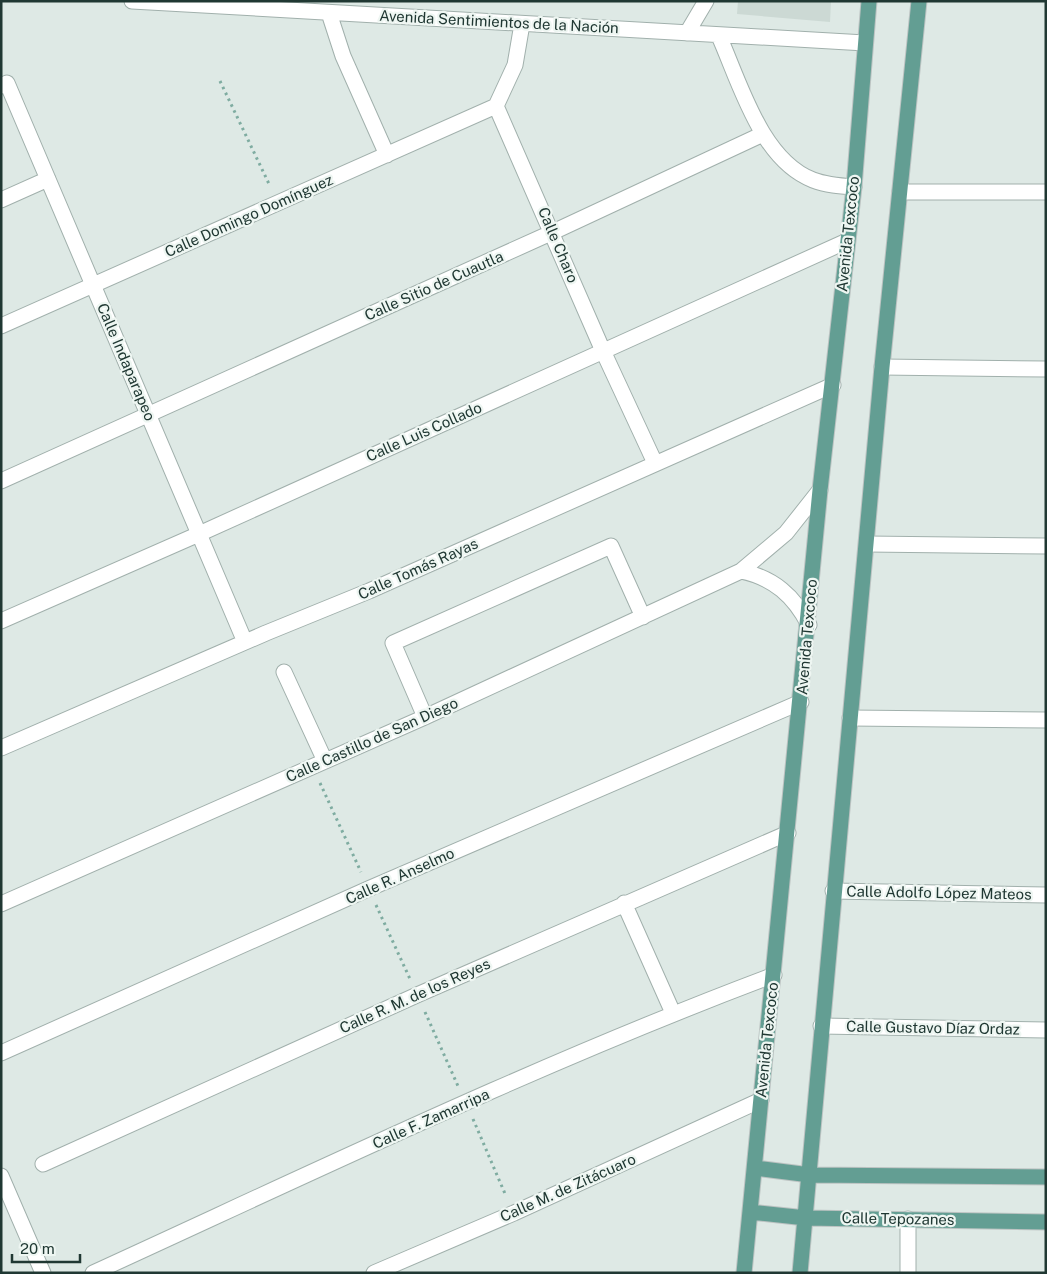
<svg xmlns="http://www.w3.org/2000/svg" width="1047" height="1274" viewBox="0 0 1047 1274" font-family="'Public Sans',sans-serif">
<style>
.built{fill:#ccd9d4}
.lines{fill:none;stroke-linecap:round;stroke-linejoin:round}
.minor-casing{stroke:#a1b0ac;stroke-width:17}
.major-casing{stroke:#bcc3c2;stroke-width:17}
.path{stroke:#7faca1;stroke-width:3;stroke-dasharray:2.5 4;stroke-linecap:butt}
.minor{stroke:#fff;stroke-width:15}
.major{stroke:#639e93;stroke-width:15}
.labels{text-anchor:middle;stroke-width:4.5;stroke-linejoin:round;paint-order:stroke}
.street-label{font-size:15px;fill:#203833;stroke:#eef6f2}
</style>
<rect width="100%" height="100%" fill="#dee9e5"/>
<path class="built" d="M738,1h93l-1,21 -93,-8z"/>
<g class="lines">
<g class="minor-casing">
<path id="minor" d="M132,1l733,42
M329,13l14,43 44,99
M522,24l-7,41 -19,41 107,245 52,112
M687,33l19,-32
M719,36c21,47 42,124 94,144 13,5 27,6 41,7
M1,86l6,-3 238,559
M900,192h146
M1,200l47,-21
M1,326l495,-220
M882,367l164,2
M1,481l552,-249 210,-98
M867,544l179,2
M741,571c33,7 53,25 68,54
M1,621l198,-87 648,-293
M284,672l41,89
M425,717l-32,-74 218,-97 32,71
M850,718l196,2
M1,748l265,-115 103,-42 464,-206
M833,891l213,4
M624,903l49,110
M1,904l424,-187 316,-146 45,-38 34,-43
M821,1026l225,4
M1,1053l367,-164 433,-187
M43,1164l374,-169 371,-162
M1,1176l42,97
M93,1273c225,-103 449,-211 681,-298
M374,1273l140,-60 247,-113
M908,1273v-54"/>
</g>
<g class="major-casing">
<path id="major" d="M755,1168l55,7 236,2
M750,1212l56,6 240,4
M744,1273l76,-783 34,-303 15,-186
M800,1273l82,-906 37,-366"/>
</g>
<path class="path" d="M220,81l50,105
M320,783l41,89
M376,905l34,74
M425,1012l33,74
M473,1119l33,77"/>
<use href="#minor" class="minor"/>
<use href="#major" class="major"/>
</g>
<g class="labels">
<g class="street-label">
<text transform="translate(499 22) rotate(3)" y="5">Avenida Sentimientos de la Nación</text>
<text transform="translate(249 216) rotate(-24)" y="5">Calle Domingo Domínguez</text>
<text transform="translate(848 234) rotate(-84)" y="5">Avenida Texcoco</text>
<text transform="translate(558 245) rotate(67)" y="5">Calle Charo</text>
<text transform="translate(434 286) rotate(-24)" y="5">Calle Sitio de Cuautla</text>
<text transform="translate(126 362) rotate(67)" y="5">Calle Indaparapeo</text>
<text transform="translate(424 432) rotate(-24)" y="5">Calle Luis Collado</text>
<text transform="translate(418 569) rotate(-24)" y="5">Calle Tomás Rayas</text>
<text transform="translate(807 637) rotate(-85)" y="5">Avenida Texcoco</text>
<text transform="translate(372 740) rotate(-24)" y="5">Calle Castillo de San Diego</text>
<text transform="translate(400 876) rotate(-24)" y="5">Calle R. Anselmo</text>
<text transform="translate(939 893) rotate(1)" y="5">Calle Adolfo López Mateos</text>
<text transform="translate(415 996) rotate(-24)" y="5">Calle R. M. de los Reyes</text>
<text transform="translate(933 1028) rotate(1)" y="5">Calle Gustavo Díaz Ordaz</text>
<text transform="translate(767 1040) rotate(-84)" y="5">Avenida Texcoco</text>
<text transform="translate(431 1119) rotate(-24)" y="5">Calle F. Zamarripa</text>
<text transform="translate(568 1188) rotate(-24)" y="5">Calle M. de Zitácuaro</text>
<text transform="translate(898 1219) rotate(1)" y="5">Calle Tepozanes</text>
</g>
</g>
<rect width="1047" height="1274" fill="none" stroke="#203833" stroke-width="5"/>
<path d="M12 1254v8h68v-8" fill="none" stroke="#203833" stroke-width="2.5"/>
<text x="20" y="1254" font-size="15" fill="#203833" stroke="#eef6f2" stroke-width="4" paint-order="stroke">20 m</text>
</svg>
